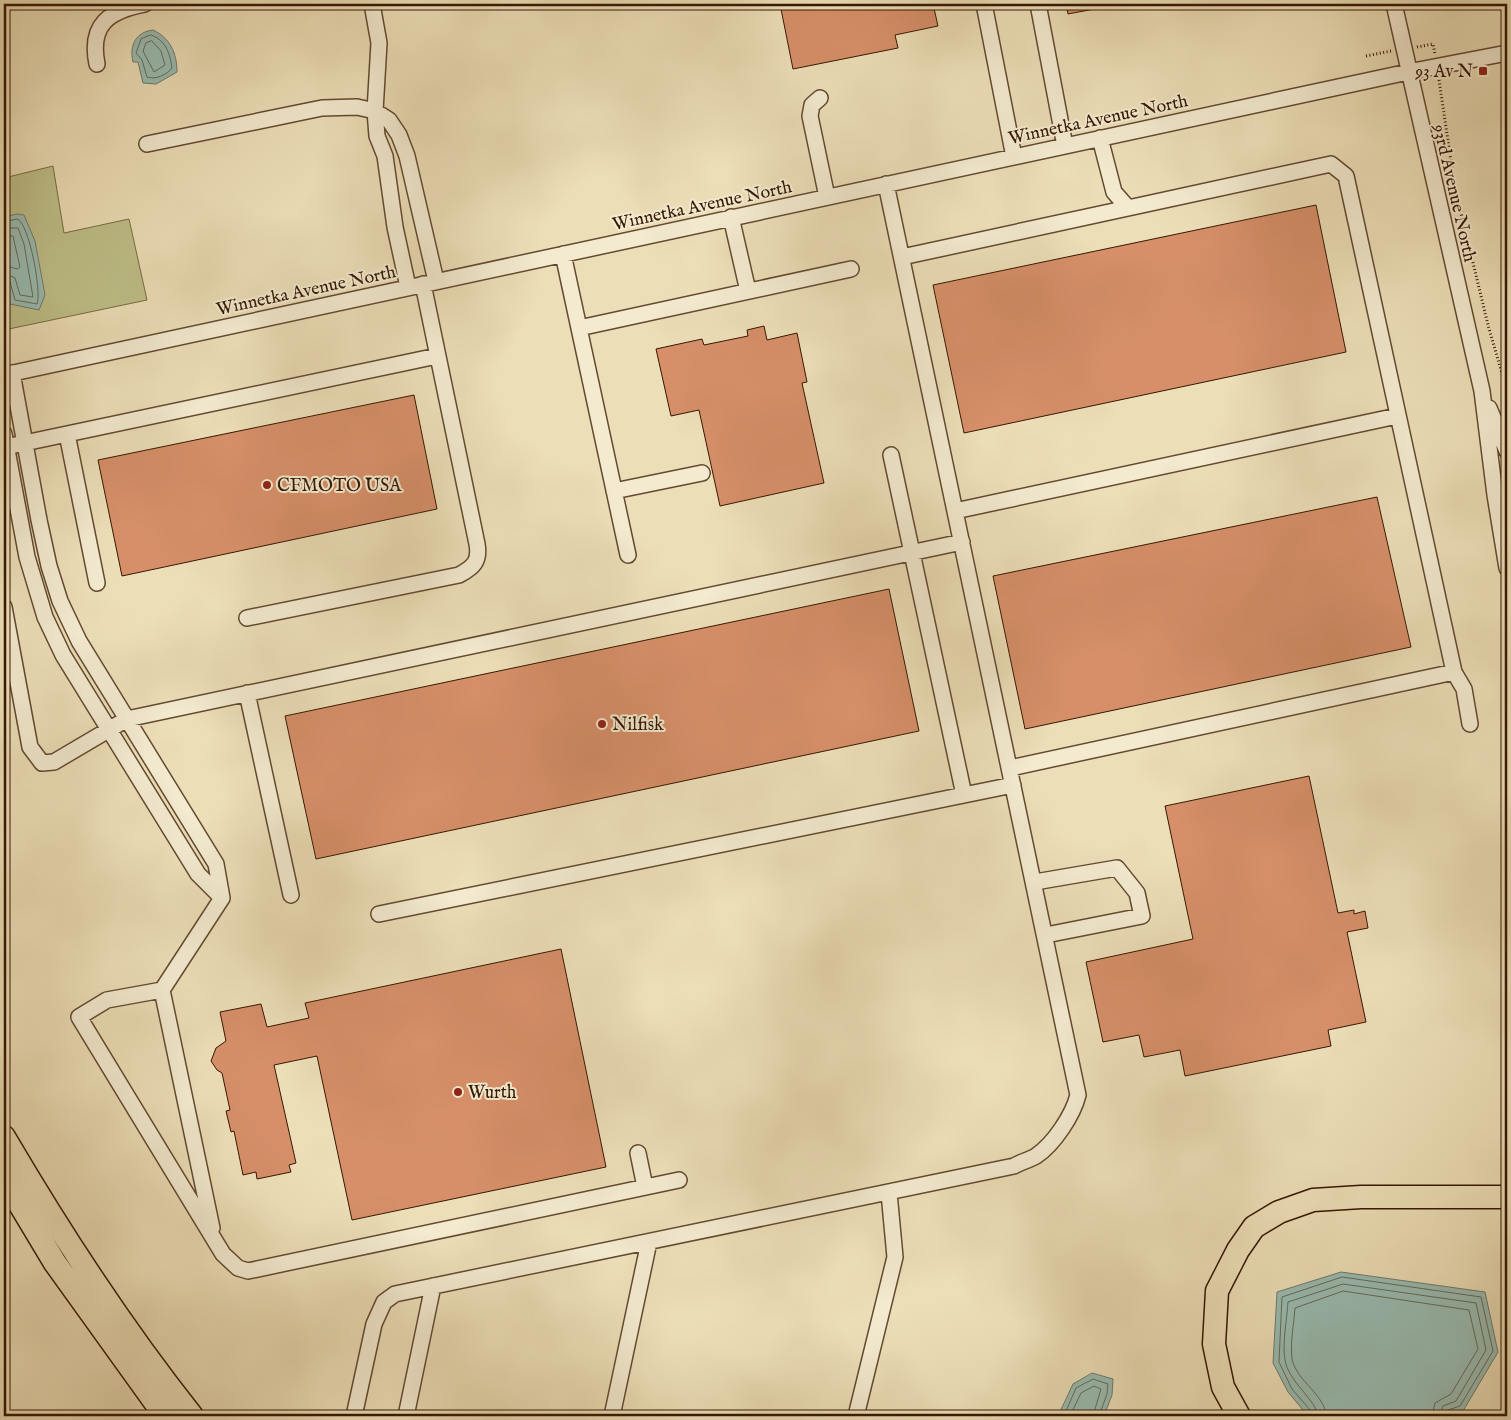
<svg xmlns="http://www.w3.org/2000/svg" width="1511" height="1420" viewBox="0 0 1511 1420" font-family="'IM FELL English',serif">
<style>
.green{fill:#bebf89;stroke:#7a6c46}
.water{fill:#99bcb2;stroke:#717a6c}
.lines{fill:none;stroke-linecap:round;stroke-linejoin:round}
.shore{stroke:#676a5a;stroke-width:1}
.building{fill:#d68f69;stroke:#351803}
.minor-casing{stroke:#634a30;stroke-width:18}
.highway-casing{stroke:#351803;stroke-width:25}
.path{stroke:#351803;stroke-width:3;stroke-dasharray:1 2.5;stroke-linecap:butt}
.minor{stroke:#f3ead0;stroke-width:15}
.highway{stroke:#ecdeb7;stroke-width:22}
.poi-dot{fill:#8f2418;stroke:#f3ead0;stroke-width:2}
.labels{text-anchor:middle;stroke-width:4;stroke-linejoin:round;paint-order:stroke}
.poi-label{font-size:18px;fill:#351803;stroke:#f3ead0;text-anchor:start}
.street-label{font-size:18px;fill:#351803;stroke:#f3ead0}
</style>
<rect width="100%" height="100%" fill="#ecdeb7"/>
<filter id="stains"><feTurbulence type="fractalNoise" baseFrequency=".004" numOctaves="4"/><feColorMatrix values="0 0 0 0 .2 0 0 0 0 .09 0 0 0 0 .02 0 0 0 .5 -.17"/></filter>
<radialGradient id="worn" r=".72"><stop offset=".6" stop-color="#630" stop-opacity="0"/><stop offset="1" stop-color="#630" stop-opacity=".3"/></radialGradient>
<path class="green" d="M53,166l11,67 65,-14 18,81 -143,30v-152z"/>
<path class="water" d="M153,30c17,8 24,23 24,42l-21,12 -13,-1 -5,-21h-5c-4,-17 3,-30 20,-32z
M17,214l7,1 11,26 10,54 -6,15 -29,-6 -6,-34v-53z
M1341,1272l144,20 13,60 -35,59 -23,5h-132l-20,-24 -15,-29 4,-71z
M1092,1373l21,6 -1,16 -8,21h-46l15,-32z"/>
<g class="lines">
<path class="shore" d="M151,35c15,5 19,19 21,33 -5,7 -17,12 -25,9l-5,-17 -6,-7 5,-14z
M152,41l9,10 4,14 -11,7 -11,-21 3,-8z
M4,222l13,-3c12,3 25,74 20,85l-22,-4 -5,-18 -6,-3
M4,228h14l6,16 9,53 -13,-2 -5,-17 -11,-5
M4,235l9,1 7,31 -3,2 -13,-4
M1064,1416l12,-28 17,-9 15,5 -1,10 -8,22
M1070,1416l11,-23 13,-7 7,3 -8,27
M1312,1416l-1,-5 -19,-22 -13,-27 3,-65 60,-20 139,20 12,54 -33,55 -12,4 -3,6
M1318,1416c-1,-15 -30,-35 -33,-56 -3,-16 2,-41 3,-58l55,-18 133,19 10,47 -30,51 -13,5 -4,10
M1326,1416c-1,-22 -29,-34 -34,-57 -2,-15 2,-36 3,-51l48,-17 126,19 9,39 -27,45 -16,9 -3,13"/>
</g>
<path class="building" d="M780,4h153l5,22 -43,9 3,13 -105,21z
M1066,4h55l-53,10z
M1316,205l30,147 -382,81 -31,-148z
M764,326l3,14 30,-7 10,49 -5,1 22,100 -104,23 -21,-96 -28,6 -15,-67 46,-10 2,6 44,-9 -1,-6z
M414,395l23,114 -315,67 -24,-116z
M1377,497l34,150 -386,82 -32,-153z
M889,589l30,142 -603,128 -31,-143z
M1309,776l29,137 16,-3v4l11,-3 3,17 -21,4 19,90 -38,8 3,16 -146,30 -5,-26 -36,7 -5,-22 -36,7 -17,-80 107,-23 -28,-133z
M561,949l45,218 -254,53 -35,-164 -43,9 22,98 -7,2 2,7 -34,7 -1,-7 -13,3 -9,-44 -3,1 -5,-21 4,-1 -8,-37 -5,-3 -6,-9 5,-13 10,-7 -6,-29 41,-8 6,23 42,-9 -4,-15z"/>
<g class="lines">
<g class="minor-casing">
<path id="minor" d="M372,4l7,39 -4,68 2,25 8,20 10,71 13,60
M984,4l30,153
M1038,4l27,142
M1394,4l88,387 13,104 12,73
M97,64c-8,-40 12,-53 48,-60
M820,98l-8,7 -2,11 17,81
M1100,138l14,54 14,16 203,-44 15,12 108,496 10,17 6,35
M147,144l175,-36 35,-1 18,4 14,9 10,15 8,21 29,125
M731,217l17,74
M563,254l65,301
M902,257l226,-49
M579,328l272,-59
M4,375l1404,-303 99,-19
M1489,408l18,43
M4,434l23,123 18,60 18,38 135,219 24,24 -6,-34 -137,-223 -19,-40 -11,-35 -10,-46 -27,-147
M67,434l30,149
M15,445l422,-89
M891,455l73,340
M614,491l88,-18
M955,511l442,-95
M4,607l26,140 12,16 12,-1 73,-43 835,-177
M247,618l212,-43c15,-8 21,-14 18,-31l-54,-260
M247,693l44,202
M1010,768l444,-96
M1035,882l82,-14 20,25 5,23 -96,19
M222,898l-60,92 -55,10 -28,17 144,237 15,14 10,3 431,-91
M379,914l634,-129
M162,990l50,238
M638,1153l7,34
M354,1416l20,-92 10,-22 11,-8 619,-128c7,-4 15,-6 22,-10 18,-12 37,-41 42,-61l-192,-911
M406,1416l27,-130
M612,1416l37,-174
M856,1416l39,-159 -6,-64"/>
</g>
<g class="highway-casing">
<path id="highway" d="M4,1137c57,97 118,191 188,279
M4,1178l51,85 110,153
M1239,1416l-16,-29 -9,-43 3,-53 21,-41 16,-23 25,-15 34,-12 48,-3h146"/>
</g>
<path class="path" d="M1417,47l16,-3 2,10
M1366,56l25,-5
M1439,80l16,108 33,137 19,66"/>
<use href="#minor" class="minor"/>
<use href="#highway" class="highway"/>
</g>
<g class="poi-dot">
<rect x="1478" y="66" width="10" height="10" rx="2.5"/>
<circle cx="267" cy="485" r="5"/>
<circle cx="602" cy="724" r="5"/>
<circle cx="458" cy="1092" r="5"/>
</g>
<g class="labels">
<g class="poi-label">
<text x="1473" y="77" text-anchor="end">93 Av N</text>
<text x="277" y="491">CFMOTO USA</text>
<text x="612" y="730">Nilfisk</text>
<text x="468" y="1098">Wurth</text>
</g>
<g class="street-label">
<text transform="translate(1098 119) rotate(-12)" y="6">Winnetka Avenue North</text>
<text transform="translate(1455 193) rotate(77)" y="6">93rd Avenue North</text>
<text transform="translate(702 205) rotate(-12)" y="6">Winnetka Avenue North</text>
<text transform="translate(306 290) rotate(-12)" y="6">Winnetka Avenue North</text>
</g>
</g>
<rect width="1511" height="1420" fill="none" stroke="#ecdeb7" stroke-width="20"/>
<rect x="5" y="5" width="1501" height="1410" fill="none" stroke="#351803" stroke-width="2.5"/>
<rect x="10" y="10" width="1491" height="1400" fill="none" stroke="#351803"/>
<rect width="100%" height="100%" filter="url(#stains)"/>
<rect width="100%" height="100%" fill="url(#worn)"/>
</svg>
